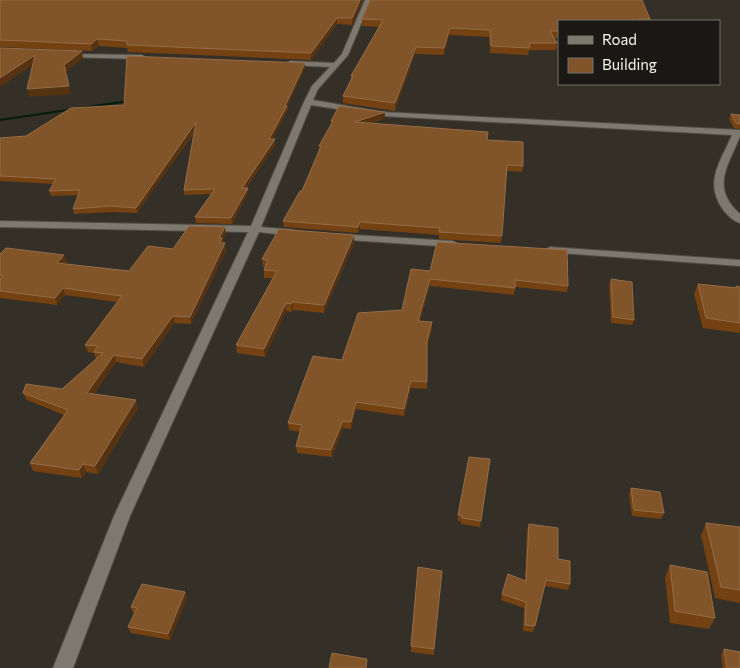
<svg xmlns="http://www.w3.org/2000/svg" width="740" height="668" viewBox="0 0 740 668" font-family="Commissioner,sans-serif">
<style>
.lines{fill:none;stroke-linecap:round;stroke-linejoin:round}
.stream{fill:#051d0a;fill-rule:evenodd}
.street-casing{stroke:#514d45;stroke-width:2}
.street{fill:#7e796e;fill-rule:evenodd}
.wall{fill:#744113}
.shaded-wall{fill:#553211}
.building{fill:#82542a;stroke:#946d49}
</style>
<rect width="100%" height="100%" fill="#353027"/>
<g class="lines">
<path class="stream" d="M134,99l2,1v1l-136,20v-2z"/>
<g class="street-casing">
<path id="street" d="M365,0h6l-23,55 -30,34 -5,11 69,12 358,18v6c-12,31 -30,51 0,78v9c-7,-2 -14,-9 -18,-15 -18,-27 -1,-47 10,-73l-350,-19 -71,-11 -50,122 33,3 5,3 -5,3 -35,-4 -129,284 -57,152h-20l61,-152 134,-284 -248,-5v-6l251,5 53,-124 8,-16 18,-19 -40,-2 -3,-2 3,-2 44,2 8,-9z
M65,54l77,1 3,2 -3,2 -75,-2 -3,-2z
M338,234l115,7 5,3 -5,3 -119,-8 -1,-2z
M550,247l190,13v6l-194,-14 -1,-2z"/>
</g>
<use href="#street" class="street"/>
</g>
<path class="wall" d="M0,0h363l-11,25 -15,-1 -26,36 -183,-8 -1,-4 -28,-2 -7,5 -92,-4z
M370,0l280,19v2h-91v17h-5l3,5 -1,7h-27l-1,5 -38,-2 -1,-16 -40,-2 -5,20 -29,-1 -20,57 -52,-8v-7l8,-16v-4l29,-49 -18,-1v-7z
M305,63v5l-18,39 1,3 -16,29 3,6 -29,43h2v5l-16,31 -36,-1 -1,-6 16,-23 -27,1v-5l11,-59 -58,82 -24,-1 -39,2 -1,-5 5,-14 -27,1 -2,-5 4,-7 -53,-3v-43l26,-2 98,-31z
M385,112v6l-16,6 118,16 36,26 -1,6 -15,-1 -6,72 -62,-4v-4l-79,-6 -2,4 -74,-6 -1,-6 19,-30 18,-40 -1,-5 12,-21v-4z
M731,114l9,1v14l-6,-1 -5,-9z
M226,233l-3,7 3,10 -35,74 -17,-1 -30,44 -28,-5 -22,32 44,14 -40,66 -12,-2 -4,6 -49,-7 -3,-8 34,-48 -37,-15 -4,-7 39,-4 34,-30 -2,-6 -6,-1 -3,-7 32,-43 -52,-7 -8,10 -57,-7v-44l67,8 -2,2 64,7 44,-22z
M354,243l-30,70 -31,-3 -1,2 -6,-1 -21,46 -28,-4 -1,-8 37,-67h-9v-8l1,-3h-2l-1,-8z
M411,269l157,17 -1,6 -52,-5 -1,8 -84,-9 -10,35 12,8 -5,17v43l-16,-1 -7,28 -48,-7 -5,20 -8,-1 -11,29 -35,-4 -1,-7 4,-14 -11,-2 -1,-7 54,-63 60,-50z
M611,279l23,41 -2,5 -21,-2 -2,-38z
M698,284l37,4 1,-2 4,1v46l-37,-5 -9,-34z
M490,459l-10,68 -19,-3v-3h-3v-6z
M631,488l33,25 -3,6 -29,-3 -3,-22z
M706,523l34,4v76l-25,-5 -14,-63z
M529,524l29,35 12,25 -2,6 -23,-4 -12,46 -10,-1 1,-23 -23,-8 1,-6 23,-14 2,-50z
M670,565l45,53 -6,11 -39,-6 -5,-46z
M187,598l-17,42 -39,-7 -3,-6 7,-13 -2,-1 -2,-6z
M411,646l23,3v6l-23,-3z
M724,649l16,19h-17l-2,-13z"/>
<path class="shaded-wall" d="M360,0h3l-11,25v-7z
M337,18v6l-26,36v-7z
M450,28l-1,7 -5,20v-7z
M97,39l2,7 -7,5 -1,-7z
M416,47l-1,7 -20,57v-8z
M82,51l1,7 -17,14 -2,-7z
M35,55l2,7 -37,25v-9z
M305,63v5l-18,39 1,3 -18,34 -1,-5z
M69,86l2,8 -42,3 -2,-8z
M385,112v6l-30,10v-6z
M196,122l1,5 -60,86 -1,-5z
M275,139v6l-33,48v-5z
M248,188v5l-16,31 -1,-6z
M360,222v7l-2,4v-6z
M225,227l1,6 -3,7v5l-2,5 -2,-12z
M354,235v8l-30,70v-8z
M225,243l1,7 -35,74 -1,-7z
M64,255l3,7 -8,8 -2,-7z
M430,279v7l-12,41v-6z
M63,288l2,7 -8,10 -2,-7z
M292,302l1,8 -1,2 -1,-8z
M286,303v8l-21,46 -1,-8z
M173,316l1,7 -30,44 -2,-8z
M432,322v7l-5,19v-7z
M114,355l2,7 -27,39 -2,-8z
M411,381v7l-7,28v-7z
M136,400l2,8 -40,66 -3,-8z
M356,402v7l-5,20v-7z
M343,421v7l-11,29 -1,-7z
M83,464l3,8 -4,6 -3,-8z
M185,592l2,6 -17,42 -2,-6z"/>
<path class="building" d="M0,0h360l-8,18h-15l-26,35 -184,-8v-4l-30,-2 -6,5 -91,-4z
M370,0h272l8,19h-11l1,2h-81v10h-9l7,12h-27l-1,5 -38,-2 -1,-16 -40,-2 -6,20 -28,-1 -21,56 -52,-7 10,-20h-2l32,-56 -21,-1z
M0,48l82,3 -18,14 5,21 -42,3 8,-34 -35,23z
M127,56l178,7 -20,43h2l-18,33h6l-33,49h6l-17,30 -36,-1 20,-28 -31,1 12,-68 -60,86 -25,-2 -38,3 7,-19 -31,1 7,-12 -56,-3v-38l26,-2 45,-28 53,-3z
M339,106l46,6 -30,10 133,10 -1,8 36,2v24l-16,-1 -5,71 -63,-4 1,-4 -80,-6 -2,5 -75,-6 17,-30h2l19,-45h-2l14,-25h-2z
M731,114l9,1v9l-4,-1z
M189,226l36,1 -6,11h3l-2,5h5l-35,74 -17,-1 -31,43 -28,-4 -27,38 49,7 -41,66 -12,-2 -4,6 -49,-7 38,-53 -45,-17 3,-9 36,5 41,-36 -9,-1 4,-6 -13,-1 37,-49 -59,-8 -8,10 -55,-7v-12l3,-3 -3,-1v-21l6,-6 58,7 -7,8 72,8 19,-25 25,3z
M279,229l75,6 -30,70 -32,-3 -1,2 -5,-1 -22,46 -28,-4 41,-74 -13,-1 4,-10 -6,-1z
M437,242l130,8 1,36 -53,-6v8l-85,-9 -12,42 14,1 -5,19v41l-16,-1 -7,28 -48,-7 -5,20 -8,-1 -12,29 -35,-4 6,-21 -14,-2 25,-67 29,4 16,-47 44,-3 9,-41 19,2z
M611,279l21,3 2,38 -21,-3z
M698,284l39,4 -1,-2 4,1v36l-34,-5z
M469,457l21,2 -9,62 -19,-3v-3h-4z
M631,488l29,4 4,21 -30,-3z
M706,523l34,4v63l-19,-3z
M529,524l29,4v31l12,2v23l-24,-4 -11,46 -10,-1 1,-23 -24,-8 6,-20 18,7z
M670,565l37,7 8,46 -40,-7z
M418,567l24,4 -8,78 -23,-3z
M142,584l43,8 -17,42 -40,-7 9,-19 -6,-1z
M724,649l16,3v16h-13z
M332,653l35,6 -1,9h-37z"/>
<rect x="558" y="20" width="162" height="65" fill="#1a1814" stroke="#72706b"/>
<rect x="568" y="36" width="25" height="8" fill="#7e796e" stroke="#72706b"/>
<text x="602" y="45" font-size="15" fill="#f7f4ee">Road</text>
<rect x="568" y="58" width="25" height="15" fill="#82542a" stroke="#72706b"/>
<text x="602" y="70" font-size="15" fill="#f7f4ee">Building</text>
</svg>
